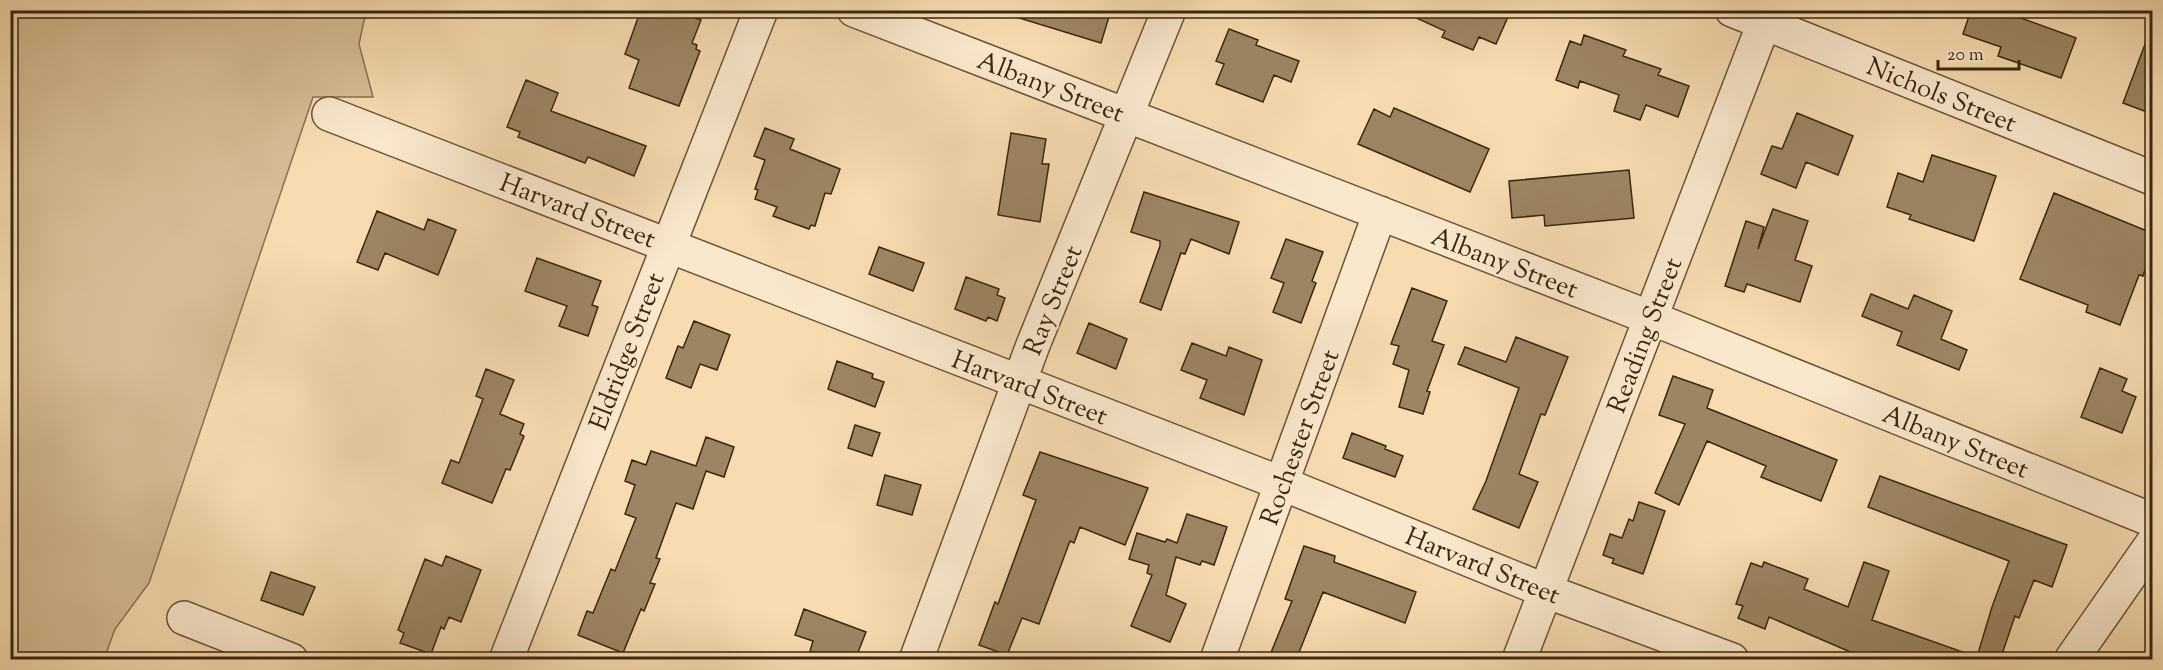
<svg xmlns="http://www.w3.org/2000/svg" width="2163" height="670" viewBox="0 0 2163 670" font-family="'Sorts Mill Goudy',serif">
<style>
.green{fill:#d7bd96;stroke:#897252;stroke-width:1.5}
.building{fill:#9d8564;stroke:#3b260f;stroke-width:1.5}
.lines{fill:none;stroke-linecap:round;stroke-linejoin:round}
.minor-casing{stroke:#6a5438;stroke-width:36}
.minor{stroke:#fae8cd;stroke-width:33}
.labels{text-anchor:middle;stroke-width:5;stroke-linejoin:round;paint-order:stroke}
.street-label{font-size:26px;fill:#3b260f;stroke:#fae8cd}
</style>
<rect width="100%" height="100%" fill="#f7dcb2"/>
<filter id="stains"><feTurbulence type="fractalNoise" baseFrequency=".00333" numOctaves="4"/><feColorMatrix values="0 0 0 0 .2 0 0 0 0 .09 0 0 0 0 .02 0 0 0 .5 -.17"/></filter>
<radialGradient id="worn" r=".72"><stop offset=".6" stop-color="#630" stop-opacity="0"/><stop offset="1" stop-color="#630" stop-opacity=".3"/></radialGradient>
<path class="green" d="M10,11h356l-7,33 14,53h-60l-164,486 -34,46 -11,30h-93z"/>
<path class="building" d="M649,10h24l28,10 -9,23 5,2 -1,4 4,2 -21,55 -50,-18 10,-28 -14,-6 14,-39 7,3z
M1013,10h98l-10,33 -88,-27z
M1399,10h112l-15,34 -17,-7 -6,13 -31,-13 3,-6z
M1971,10h28l77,28 -15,40 -63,-22 3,-9 -38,-13z
M1229,29l29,11 -2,5 43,16 -8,21 -17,-7 -11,27 -47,-18 8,-20 -8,-3z
M2150,31l2,1v82l-29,-11z
M1584,35l42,15 -3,6 38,13 -3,6 31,11 -11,31 -32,-12 -6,15 -26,-9 5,-16 -39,-14 -2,7 -22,-8 14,-39 11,4z
M526,80l32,13 -7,18 95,35 -12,30 -46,-19 -3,6 -67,-26 2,-5 -13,-5z
M1394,108l95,41 -19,43 -112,-48 16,-35 16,8z
M1797,113l56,23 -15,39 -32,-13 -10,26 -35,-14 11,-28 10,3z
M765,128l29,11 -4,10 50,20 -9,25 -6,-1 -10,33 -4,-1 -2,4 -36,-13 4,-9 -22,-8 3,-9 -3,-1 10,-29 -11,-4z
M1011,133l35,6 -4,25h7l-9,58 -42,-7z
M1932,155l64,21 -22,65 -65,-22 2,-4 -24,-8 11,-34 25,9z
M1629,170l5,48 -89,8 -1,-11 -32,3 -3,-37z
M1144,192l95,30 -10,32 -38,-15 -6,15 -4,-1 -20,57 -21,-8 20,-56v-5l-29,-9z
M2054,193l98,40v17l-9,26 -4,-1 -19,50 -34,-13 2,-7 -68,-26z
M1773,209l35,12 -13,39 17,6 -12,36 -53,-18 -3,8 -19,-6 21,-65 18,6 -6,22z
M377,211l47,19 4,-11 28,11 -18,45 -53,-22 -7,17 -21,-8z
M1286,239l37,13 -11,29 4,2 -15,40 -28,-11 11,-29 -13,-5z
M879,247l45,16 -11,28 -44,-17z
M537,258l64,23 -9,24 6,2 -10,29 -29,-10 8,-20 -42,-15z
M966,277l33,12 -2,6 8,3 -8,23 -9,-4 -2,4 -31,-12z
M1412,288l35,13 -15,40 12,4 -17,46 3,1 -7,22 -24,-7 10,-37 -16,-6 6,-18 -8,-2z
M1871,294l37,15 6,-14 38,16 -11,28 26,11 -8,20 -62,-25 5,-13 -40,-16z
M694,321l36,14 -13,35 -17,-6 -9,24 -25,-10 12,-32 5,2z
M1089,323l38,16 -11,30 -39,-16z
M1516,337l52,20 -23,58 -4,-1 -22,60 19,8 -19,46 -46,-19 13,-28 33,-93 -61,-24 7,-17 41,15z
M1192,343l34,13 3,-9 33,13 -18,55 -44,-17 7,-18 -26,-10z
M837,361l36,13 -1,4 12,4 -9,25 -47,-18z
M2100,368l27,11 -5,12 14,6 -14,36 -41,-16z
M486,369l28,11 -14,34 24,10 -4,10 4,2 -14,34 -4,-1 -14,34 -50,-20 9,-23 8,3 24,-64 -7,-3z
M1673,376l40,14 -6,18 130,52 -16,41 -60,-24 5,-11 -59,-25 -28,64 -24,-12 30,-69 -26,-9z
M855,425l25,8 -8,23 -24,-8z
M1352,433l34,13 -1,3 18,7 -8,21 -52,-19z
M706,437l28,10 -10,30 -18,-6 -13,38 -17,-6 -20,55 4,1 -10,24 5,1 -11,27 -3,-2 -18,44 -45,-18 9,-24 6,2 18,-44 4,2 21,-53 -11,-4 10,-29 -10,-4 7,-21 14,5 5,-14 45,15z
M1040,452l108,36 -23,57 -45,-18 -6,16 -4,-2 -31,83 -17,-6 -15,37 -28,-10 16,-43 3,2 38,-104 -13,-5z
M885,475l36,10 -9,30 -35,-10z
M1880,476l187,69 -15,42 -18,-7 -15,38 -4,-2 -15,44h-24l16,-53 17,-46 -141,-54z
M1639,502l26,9 -22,63 -31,-11 2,-4 -11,-4 7,-21 12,4 7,-19 4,2z
M1187,514l40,13 -13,38 -12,-4 -2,4 -24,-8 -10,38 20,9 -16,38 -39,-16 21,-51 -5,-2 2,-8 -20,-6 8,-26 28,9 2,-3 10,4z
M1304,546l31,10 -1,6 82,30 -11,31 -82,-31 -27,68h-28l24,-59 -7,-2z
M446,556l35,14 -20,52 -12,-5 -5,12 -3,-2 -10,27 -31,-11 4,-10 -6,-3 27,-71 17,7z
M1764,562l44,17 -4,10 44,18 16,-45 25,9 -17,49 102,36v4h-105l-100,-43 -4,12 -27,-11 5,-12 -7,-2 15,-41 11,4z
M271,572l44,15 -12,28 -42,-15z
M804,609l62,23 -11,28h-22l-23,-9 3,-10 -18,-6z"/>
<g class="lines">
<g class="minor-casing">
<path id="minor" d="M854,10l797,308 501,202
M1732,10l420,168
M329,114l954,370 263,107 186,69
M184,618l107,42
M506,660l255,-650
M916,660l117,-315 136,-335
M1217,660l163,-447
M1519,660l250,-650
M2071,660l81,-116"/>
</g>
<use href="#minor" class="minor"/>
</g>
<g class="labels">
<g class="street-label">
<text transform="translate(1051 86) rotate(21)" y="9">Albany Street</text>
<text transform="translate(1942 94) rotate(22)" y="9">Nichols Street</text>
<text transform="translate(578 210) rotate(21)" y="9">Harvard Street</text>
<text transform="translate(1505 262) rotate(21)" y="9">Albany Street</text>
<text transform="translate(1052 300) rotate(-68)" y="9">Ray Street</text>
<text transform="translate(1644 335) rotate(-69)" y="9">Reading Street</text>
<text transform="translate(626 351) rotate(-69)" y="9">Eldridge Street</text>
<text transform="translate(1030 387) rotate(21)" y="9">Harvard Street</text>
<text transform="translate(1299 437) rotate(-70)" y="9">Rochester Street</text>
<text transform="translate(1956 441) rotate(22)" y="9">Albany Street</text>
<text transform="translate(1483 565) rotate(22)" y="9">Harvard Street</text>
</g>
</g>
<rect width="2163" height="670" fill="none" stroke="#f7dcb2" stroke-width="36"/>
<rect x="12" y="12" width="2139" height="646" fill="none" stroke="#3b260f" stroke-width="3"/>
<rect x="18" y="18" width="2127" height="634" fill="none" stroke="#3b260f" stroke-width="1.5"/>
<path d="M1938 60v9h81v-9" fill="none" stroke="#3b260f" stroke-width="3"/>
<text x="1947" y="60" font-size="18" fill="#3b260f" stroke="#fae8cd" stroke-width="4.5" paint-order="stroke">20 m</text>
<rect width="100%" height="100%" filter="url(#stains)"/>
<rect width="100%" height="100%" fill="url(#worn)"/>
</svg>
